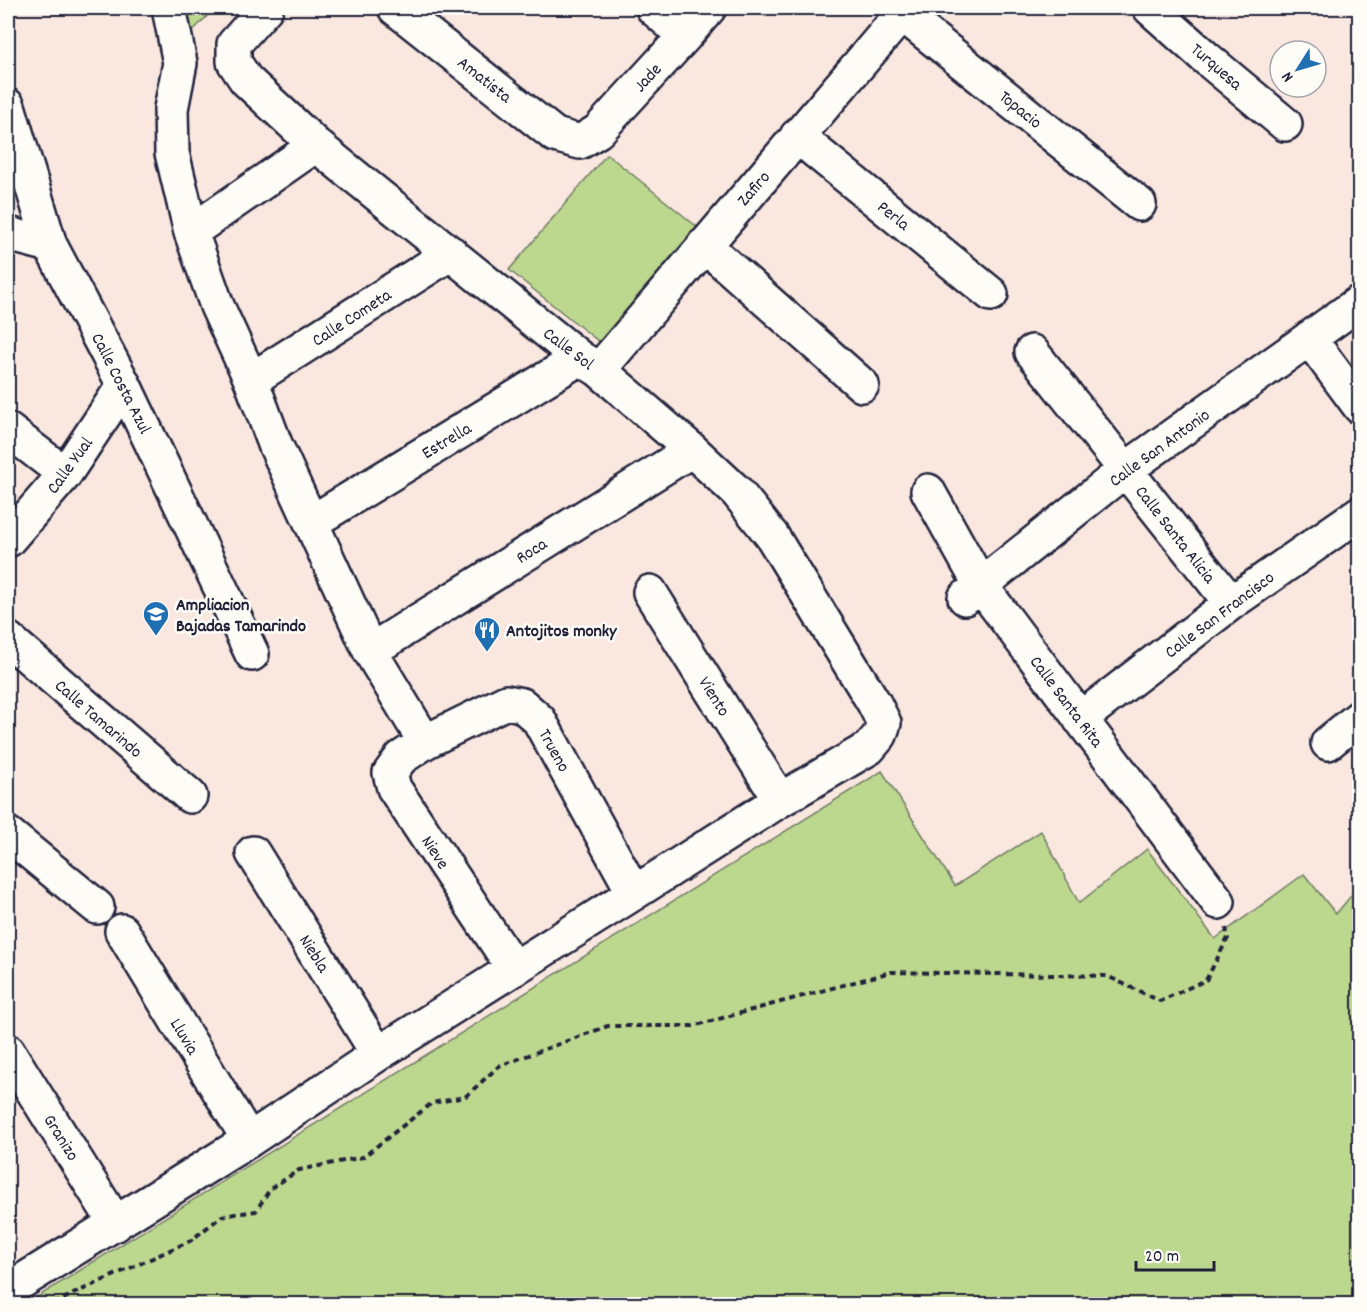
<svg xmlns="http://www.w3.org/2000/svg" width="1367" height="1312" viewBox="0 0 1367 1312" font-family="Dekko,sans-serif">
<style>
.green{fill:#bcd78e;stroke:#6f7c64;stroke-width:1.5}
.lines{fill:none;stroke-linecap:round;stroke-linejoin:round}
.minor-casing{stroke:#22223b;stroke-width:38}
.path{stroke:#22223b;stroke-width:4;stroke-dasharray:6 4.5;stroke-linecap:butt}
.minor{stroke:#fdfcf7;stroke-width:33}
.labels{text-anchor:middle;stroke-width:5;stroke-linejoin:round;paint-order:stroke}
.street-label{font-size:18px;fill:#22223b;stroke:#fdfcf7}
.poi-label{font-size:18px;font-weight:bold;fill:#22223b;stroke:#fdfcf7;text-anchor:start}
</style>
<rect width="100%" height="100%" fill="#f9e7e0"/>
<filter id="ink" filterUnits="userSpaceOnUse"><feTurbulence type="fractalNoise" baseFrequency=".0167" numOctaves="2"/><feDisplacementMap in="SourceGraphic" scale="12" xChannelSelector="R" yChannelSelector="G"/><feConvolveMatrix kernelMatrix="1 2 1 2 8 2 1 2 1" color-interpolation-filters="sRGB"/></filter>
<g filter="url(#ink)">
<path class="green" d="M174,8h41l-37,38z
M607,154l93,75 -92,120 -99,-79z
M882,771l73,115 86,-55 38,72 68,-54 68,90 89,-65 32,40 23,-28v418h-1333z"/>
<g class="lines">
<g class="minor-casing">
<path id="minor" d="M169,8l11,55 -9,46 1,44 19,79 26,74 34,74 24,64 95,207 55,91
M395,8l160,127 25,7 18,-11 87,-95 24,-28
M653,8l32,28
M1150,8l56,50 79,66
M902,14l237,190
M8,106l42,139 74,140 128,269
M797,136l194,158
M191,232l125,-87
M8,234l42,11
M704,245l158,140
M1309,338l51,69
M1032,352l199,251
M599,370l308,-362
M251,380l200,-127
M8,430l57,44
M928,491l53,95 237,316
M312,522l268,-164
M8,540l57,-66 59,-89
M650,592l130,208
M965,598l160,-128 235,-168
M8,639l182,157
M370,651l322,-201
M1080,719l151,-116 129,-90
M1328,743l32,-26
M8,834l89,73
M253,853l125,201
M122,931l127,209
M514,969l-120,-181 -4,-15 11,-15 24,-16 81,-40 16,3 17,15 95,173
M8,1051l108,173
M8,1290l241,-150 129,-86 256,-161 146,-93 89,-52 11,-13 4,-12 -10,-20 -102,-167 -35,-44 -45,-42 -93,-80 -19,-12 -264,-213 -70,-65 -12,-18v-18l32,-36"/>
</g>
<path class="path" d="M54,1304l19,-10 117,-53 32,-25 34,-5 14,-22 29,-19 64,-13 69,-54 33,-6 34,-31 109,-40h85l198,-54 216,4 53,25 46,-21 22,-42 -2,-10"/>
<use href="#minor" class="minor"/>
</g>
</g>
<defs>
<g id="school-pin" transform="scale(1.35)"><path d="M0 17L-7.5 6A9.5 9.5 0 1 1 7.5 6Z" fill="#1f6fb2" stroke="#fdfcf7"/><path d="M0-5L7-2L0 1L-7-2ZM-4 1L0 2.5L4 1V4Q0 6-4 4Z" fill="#fff"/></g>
<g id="restaurant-pin" transform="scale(1.35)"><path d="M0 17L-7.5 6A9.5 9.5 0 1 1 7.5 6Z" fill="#1f6fb2" stroke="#fdfcf7"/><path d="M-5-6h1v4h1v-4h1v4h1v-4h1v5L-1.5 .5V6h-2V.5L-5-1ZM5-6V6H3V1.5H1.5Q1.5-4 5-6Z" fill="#fff"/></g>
</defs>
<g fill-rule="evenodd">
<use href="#school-pin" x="156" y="614"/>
<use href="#restaurant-pin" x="487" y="630"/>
</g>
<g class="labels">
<g class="street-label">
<text transform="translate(1217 66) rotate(41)" y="6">Turquesa</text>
<text transform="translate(647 77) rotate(-48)" y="6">Jade</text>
<text transform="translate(485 79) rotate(38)" y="6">Amatista</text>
<text transform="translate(1021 109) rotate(39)" y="6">Topacio</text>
<text transform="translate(753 188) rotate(-49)" y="6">Zafiro</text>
<text transform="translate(894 215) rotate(39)" y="6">Perla</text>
<text transform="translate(351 317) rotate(-33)" y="6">Calle Cometa</text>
<text transform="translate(569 348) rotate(37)" y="6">Calle Sol</text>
<text transform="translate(122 383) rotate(63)" y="6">Calle Costa Azul</text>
<text transform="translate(446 440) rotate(-31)" y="6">Estrella</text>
<text transform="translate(1159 447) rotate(-36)" y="6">Calle San Antonio</text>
<text transform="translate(69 465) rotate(-54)" y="6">Calle Yual</text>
<text transform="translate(1176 534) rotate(52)" y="6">Calle Santa Alicia</text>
<text transform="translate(531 550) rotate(-32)" y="6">Roca</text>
<text transform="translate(1219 614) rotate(-37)" y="6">Calle San Francisco</text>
<text transform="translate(715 696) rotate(58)" y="6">Viento</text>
<text transform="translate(1067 701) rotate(53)" y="6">Calle Santa Rita</text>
<text transform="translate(99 718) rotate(41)" y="6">Calle Tamarindo</text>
<text transform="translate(555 750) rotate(61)" y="6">Trueno</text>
<text transform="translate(436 852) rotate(57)" y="6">Nieve</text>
<text transform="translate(315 953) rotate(58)" y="6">Niebla</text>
<text transform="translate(185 1036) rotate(59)" y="6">Lluvia</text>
<text transform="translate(62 1137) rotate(58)" y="6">Granizo</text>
</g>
<g class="poi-label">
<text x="176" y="610">Ampliacion<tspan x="176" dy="21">Bajadas Tamarindo</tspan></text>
<text x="506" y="636">Antojitos monky</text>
</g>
</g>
<rect width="1367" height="1312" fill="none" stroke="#fdfcf7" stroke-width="30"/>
<rect x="15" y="15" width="1337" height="1282" fill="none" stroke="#22223b" stroke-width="2" filter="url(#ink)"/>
<g transform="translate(1298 69) rotate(233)"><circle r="28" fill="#fdfcf7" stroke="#a5a5ac" stroke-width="1.5"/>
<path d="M0-4.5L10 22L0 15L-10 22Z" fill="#1f6fb2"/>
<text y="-9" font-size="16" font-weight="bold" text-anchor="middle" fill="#22223b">N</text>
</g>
<path d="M1136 1261v9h78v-9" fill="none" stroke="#22223b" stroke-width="3"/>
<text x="1145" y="1261" font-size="18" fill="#22223b" stroke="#fdfcf7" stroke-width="4.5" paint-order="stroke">20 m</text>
</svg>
